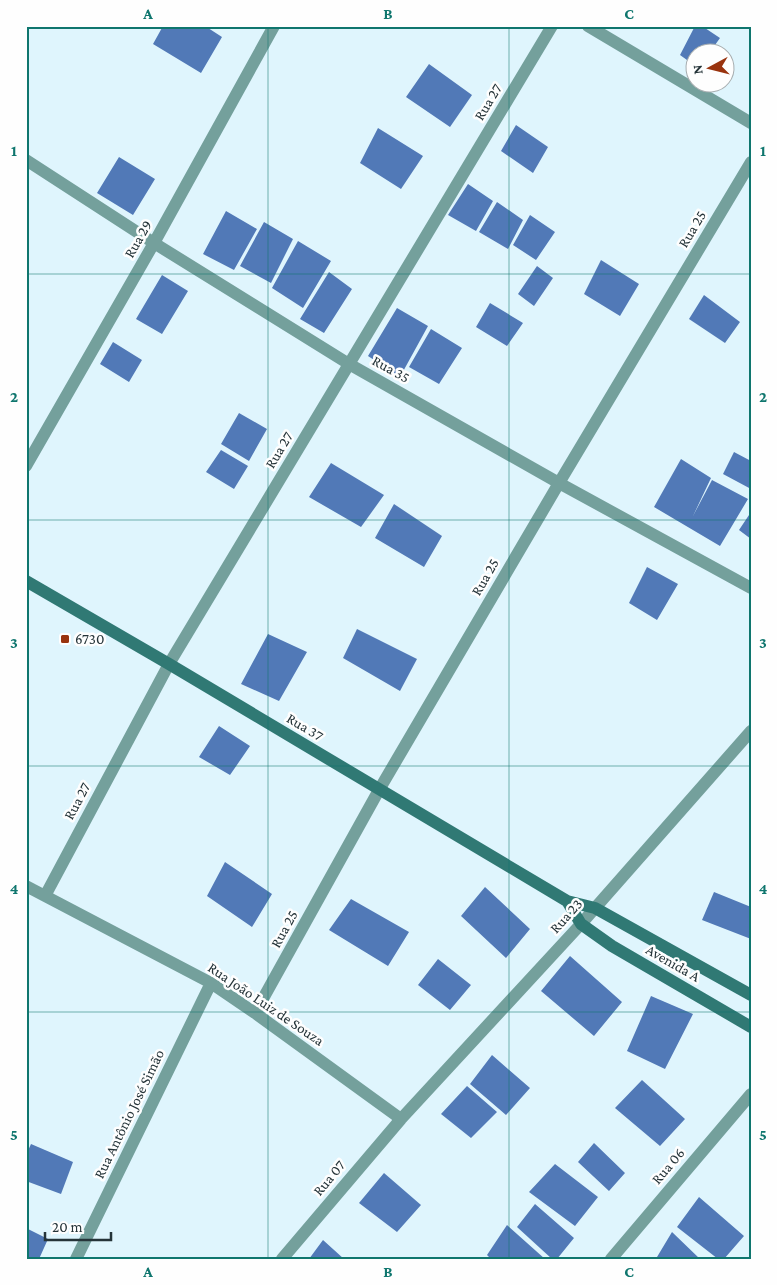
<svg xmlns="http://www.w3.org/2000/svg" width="777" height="1285" viewBox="0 0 777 1285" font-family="'Crimson Pro',serif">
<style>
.building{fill:#5179b7}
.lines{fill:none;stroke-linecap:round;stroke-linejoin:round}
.street{stroke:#74a09c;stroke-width:12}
.secondary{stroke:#307974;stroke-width:12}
.grid{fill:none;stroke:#0f766e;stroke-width:1;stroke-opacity:0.55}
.poi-dot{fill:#99330e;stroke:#fefefe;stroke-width:2}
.labels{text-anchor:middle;stroke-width:5;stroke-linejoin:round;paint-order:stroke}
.street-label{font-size:15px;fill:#253439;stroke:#fefefe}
.poi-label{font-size:15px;fill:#253439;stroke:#fefefe;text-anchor:start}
.neatline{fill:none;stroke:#0f766e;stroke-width:2}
.grid-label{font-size:16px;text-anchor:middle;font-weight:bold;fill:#0f766e}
</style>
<rect width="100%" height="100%" fill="#dff5fd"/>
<path class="building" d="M163,26h42l17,11 -21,36 -48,-29z
M695,26h7l18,12 -10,14h-16v13l-14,-10z
M429,64l43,31 -22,32 -44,-30z
M516,125l32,22 -15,26 -32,-22z
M378,128l45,28 -22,33 -41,-26z
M119,157l36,22 -22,36 -36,-22z
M468,184l25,17 -17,30 -28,-16z
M497,202l26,18 -15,29 -29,-17z
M226,211l31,18 -23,41 -31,-16z
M530,215l25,17 -19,28 -23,-15z
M264,222l29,17 -22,44 -31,-17z
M298,241l33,20 -28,47 -31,-20z
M601,260l38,24 -19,32 -36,-22z
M537,266l16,12 -19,28 -16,-12z
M329,272l23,17 -28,44 -24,-14z
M162,275l26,16 -26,43 -26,-15z
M704,295l36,27 -15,21 -36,-24z
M490,303l33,20 -16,23 -31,-19z
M397,308l31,18 -28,51 -32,-21z
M431,329l31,19 -23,36 -30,-17z
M113,342l29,18 -13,22 -29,-18z
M239,413l28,16 -18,32 -28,-17z
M221,450l27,16 -14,23 -28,-17z
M734,452l17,9v28l-28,-15z
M681,459l30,19 -18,38 19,-36 36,19 -28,47 -66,-39z
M331,463l53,32 -23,32 -52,-30z
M394,504l48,32 -18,31 -49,-29z
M751,512v27l-12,-9z
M647,567l31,17 -21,36 -28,-17z
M357,629l60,30 -17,32 -57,-33z
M268,634l39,18 -28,49 -38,-17z
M219,726l31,20 -20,29 -31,-18z
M225,862l47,32 -20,33 -45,-31z
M485,887l45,42 -24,29 -45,-42z
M714,892l37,15v32l-49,-19z
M351,899l58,33 -21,34 -59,-36z
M570,956l52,46 -28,34 -53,-45z
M438,959l33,26 -21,25 -32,-25z
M651,996l42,18 -28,55 -38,-18z
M492,1055l38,33 -24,27 -36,-31z
M642,1080l43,39 -25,27 -45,-38z
M467,1086l30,26 -26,26 -30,-24z
M594,1143l31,30 -16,18 -31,-29z
M31,1144l42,18 -12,32 -35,-13v-26z
M555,1164l43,33 -23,29 -46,-34z
M384,1173l37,32 -24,27 -38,-29z
M699,1197l45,39 -20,23h-6l-41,-32z
M535,1204l39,34 -17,21h-5l-35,-32z
M507,1225l38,34h-54l-4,-4z
M26,1228l22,11 -9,20h-13z
M672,1232l28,27h-40l-3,-2z
M323,1240l21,19h-35z"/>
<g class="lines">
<path class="street" d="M588,26l163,97
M26,160l128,83 195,121 210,119 192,105
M26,466l128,-223 120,-217
M26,886l185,97 44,30 146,106
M45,896l124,-232 383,-638
M255,1013l124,-223 180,-307 192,-321
M76,1259l135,-276
M282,1259l119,-140 180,-195 170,-193
M611,1259l140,-165"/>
<path class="secondary" d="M26,581l143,83 398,237 28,7 156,87
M567,901l14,23 31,22 139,81"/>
</g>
<path class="grid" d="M268,26v1233M509,26v1233M26,274h725M26,520h725M26,766h725M26,1012h725"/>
<rect class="poi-dot" x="60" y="634" width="10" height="10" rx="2.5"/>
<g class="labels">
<g class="street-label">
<text transform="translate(488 102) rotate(-59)" y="5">Rua 27</text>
<text transform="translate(692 229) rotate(-59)" y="5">Rua 25</text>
<text transform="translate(138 239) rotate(-60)" y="5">Rua 29</text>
<text transform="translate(391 369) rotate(29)" y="5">Rua 35</text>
<text transform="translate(279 450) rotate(-59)" y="5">Rua 27</text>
<text transform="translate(485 577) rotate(-60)" y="5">Rua 25</text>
<text transform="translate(305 727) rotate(31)" y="5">Rua 37</text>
<text transform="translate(77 801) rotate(-62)" y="5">Rua 27</text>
<text transform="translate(566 916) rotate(-48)" y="5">Rua 23</text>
<text transform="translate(284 929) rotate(-61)" y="5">Rua 25</text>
<text transform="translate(673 963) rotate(30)" y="5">Avenida A</text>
<text transform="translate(266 1004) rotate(34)" y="5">Rua João Luiz de Souza</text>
<text transform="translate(129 1114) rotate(-64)" y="5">Rua Antônio José Simão</text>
<text transform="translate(668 1166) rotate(-50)" y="5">Rua 06</text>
<text transform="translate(329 1178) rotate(-50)" y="5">Rua 07</text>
</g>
<g class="poi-label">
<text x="75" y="644">6730</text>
</g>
</g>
<rect width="777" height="1285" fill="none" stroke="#fefefe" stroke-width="55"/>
<g transform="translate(710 68) rotate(263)"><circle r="24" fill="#fefefe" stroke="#a7adaf"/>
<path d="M0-4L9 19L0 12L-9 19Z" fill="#99330e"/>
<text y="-8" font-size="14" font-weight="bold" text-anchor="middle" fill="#253439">N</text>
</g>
<path d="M45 1232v8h66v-8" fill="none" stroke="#253439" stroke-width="2.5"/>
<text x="52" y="1232" font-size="15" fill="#253439" stroke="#fefefe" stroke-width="4" paint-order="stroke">20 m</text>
<rect x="28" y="28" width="722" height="1230" class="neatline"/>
<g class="grid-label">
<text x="148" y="19">A</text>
<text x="388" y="19">B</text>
<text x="629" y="19">C</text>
<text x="14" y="156">1</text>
<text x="763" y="156">1</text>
<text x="14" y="402">2</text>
<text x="763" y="402">2</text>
<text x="14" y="648">3</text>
<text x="763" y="648">3</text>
<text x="14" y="894">4</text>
<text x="763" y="894">4</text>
<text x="14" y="1140">5</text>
<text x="763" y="1140">5</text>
<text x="148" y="1277">A</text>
<text x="388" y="1277">B</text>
<text x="629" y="1277">C</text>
</g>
</svg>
